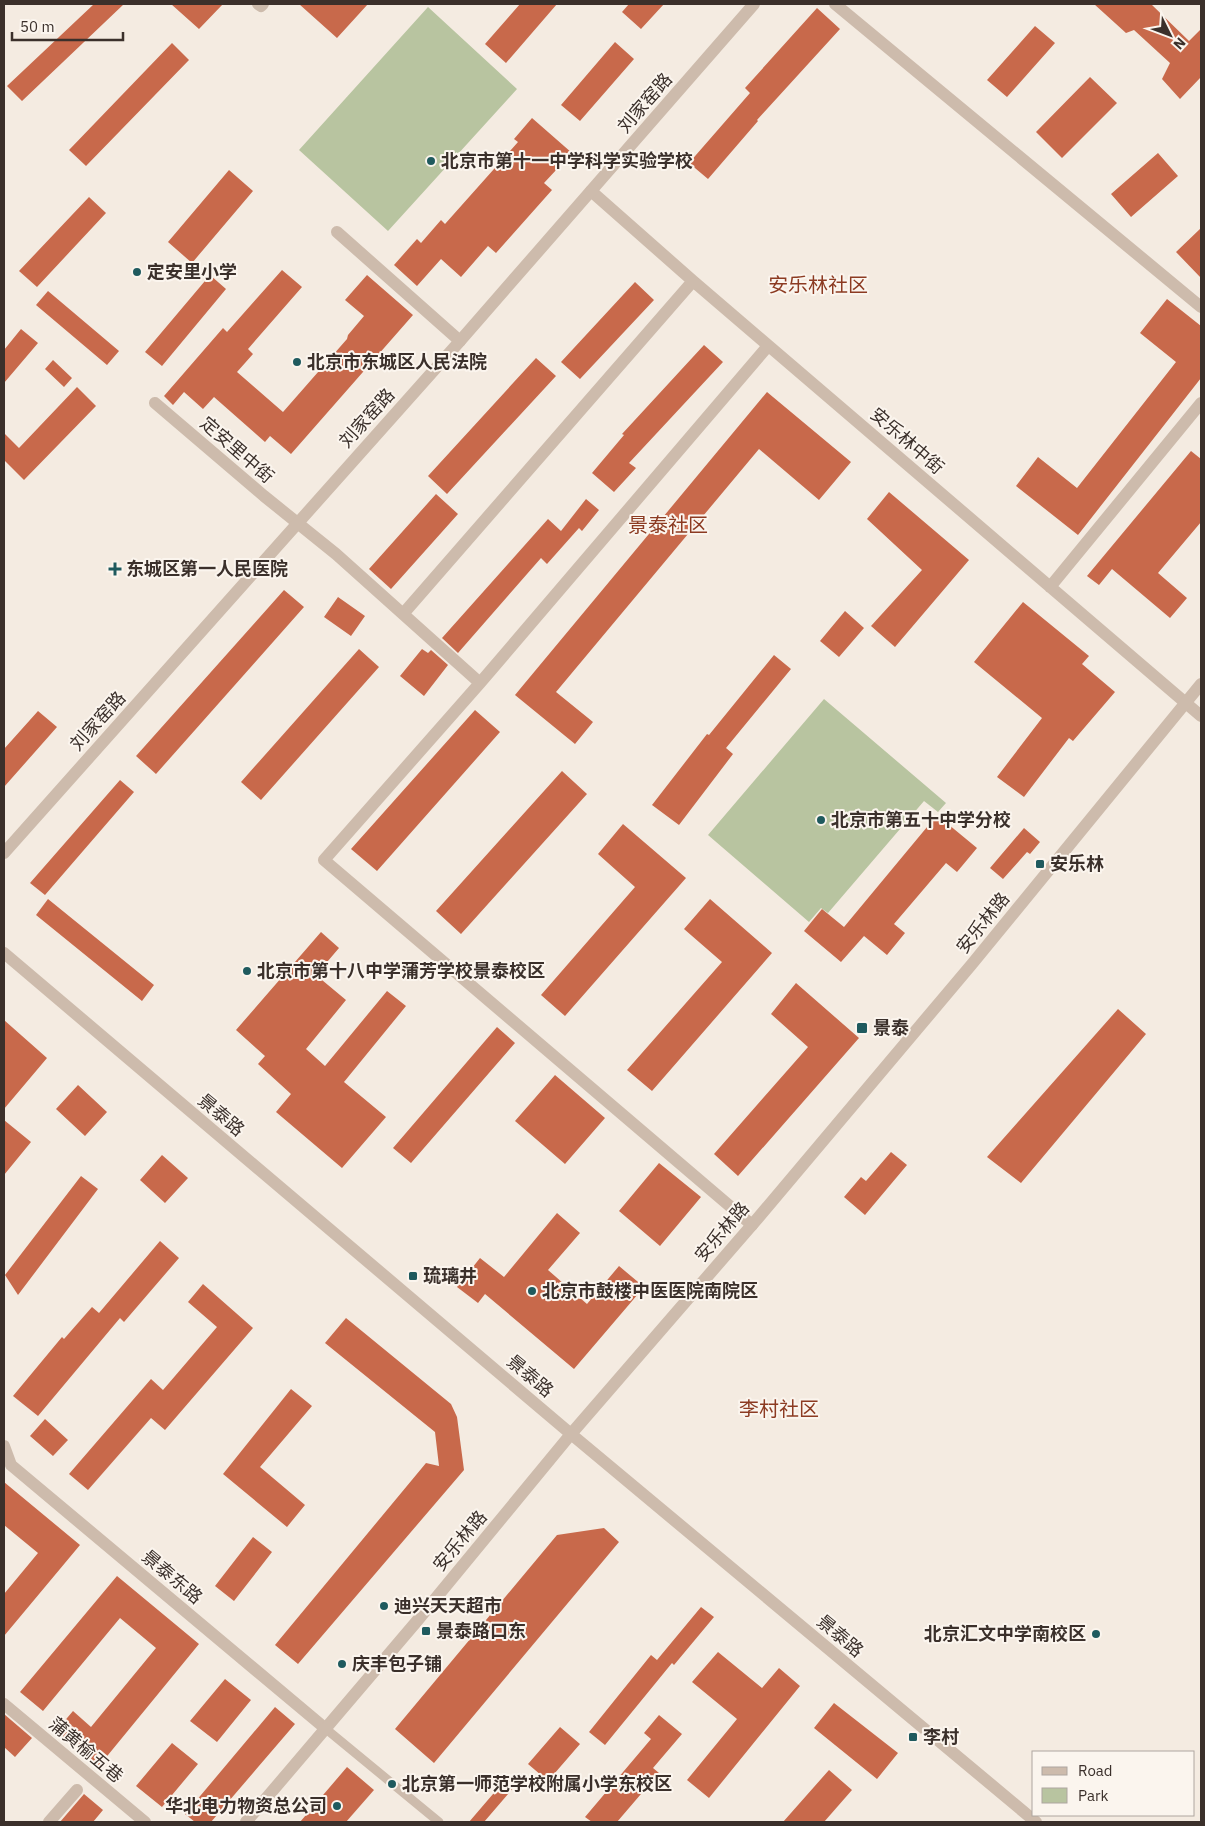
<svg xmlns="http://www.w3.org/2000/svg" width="1205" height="1826" viewBox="0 0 1205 1826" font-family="'IBM Plex Sans','Noto Sans SC',sans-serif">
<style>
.green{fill:#b8c4a0}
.building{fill:#c8694b}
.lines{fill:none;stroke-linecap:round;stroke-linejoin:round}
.service{stroke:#cdbbac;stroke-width:9}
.minor{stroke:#cdbbac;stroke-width:12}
.tertiary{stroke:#cdbbac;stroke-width:12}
.poi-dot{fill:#1f5a5e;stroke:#fbf5ee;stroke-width:2}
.labels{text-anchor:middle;stroke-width:4;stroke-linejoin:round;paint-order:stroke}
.street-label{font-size:18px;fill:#3b302b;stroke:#fbf5ee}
.poi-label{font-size:18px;font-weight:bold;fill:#3b302b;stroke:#fbf5ee;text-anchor:start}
.quarter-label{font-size:20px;fill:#8c3b22;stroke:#fbf5ee}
</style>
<rect width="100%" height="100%" fill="#f4ebe1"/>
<path class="green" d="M428,7l89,82 -129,142 -89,-81z
M824,699l122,104 -8,9 -14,-11 -96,112 -7,-5 -12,14 -101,-87z"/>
<path class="building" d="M94,4h30l-102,97 -15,-15z
M171,4h52l-24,25z
M299,4h69l-31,34z
M520,4h37l-51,59 -21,-19z
M629,4h35l-23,25 -19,-17z
M1094,4h57l38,37 12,-12v48l-21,22 -18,-20 8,-16 -36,-33 -8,3z
M817,8l23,21 -83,91 1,1 -50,58 -19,-16 61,-70 -5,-5z
M1035,26l20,17 -48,54 -20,-17z
M615,42l19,17 -54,62 -19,-16z
M172,43l17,17 -103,106 -17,-16z
M1090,77l27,26 -55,55 -26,-26z
M532,118l40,35 -28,30 8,7 -56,63 -8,-7 -27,31 -20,-18 -24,27 -23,-21 23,-26 4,4 20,-23 4,4 73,-82 -4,-3z
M1158,153l20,23 -47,41 -20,-23z
M229,170l24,21 -61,72 -24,-21z
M89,197l17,16 -69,74 -18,-16z
M1201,228v50l-25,-26z
M282,270l20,17 -54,62 5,5 -16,18 46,40 64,-73 1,-4 16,-19 -19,-16 22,-25 46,40 -122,139 -21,-18 -5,6 -51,-45 -11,12 -19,-17 -11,13 -9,-9 59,-68 4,4z
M210,275l16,14 -64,77 -17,-14z
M635,282l19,18 -74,79 -19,-17z
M48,291l71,60 -12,14 -71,-60z
M1167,299l34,27v52l-123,157 -62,-49 22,-29 39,31 99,-126 -36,-29z
M21,329l17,14 -34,40v-33z
M704,345l19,17 -94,101 7,5 -22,24 -22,-19 32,-38 -2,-1z
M536,358l20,18 -109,118 -19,-18z
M53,360l19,18 -8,9 -19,-18z
M77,387l19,19 -72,74 -20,-20v-27l15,15z
M767,392l84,70 -32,38 -60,-51 -203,243 37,30 -18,22 -60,-49z
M1191,451l10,8v63l-43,51 29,25 -17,20 -58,-49 -13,16 -12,-9z
M889,492l80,68 -74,87 -24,-21 51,-56 -55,-51z
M436,494l22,20 -67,75 -22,-20z
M586,499l13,11 -17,21 -3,-3 -32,36 -6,-6 -83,95 -16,-15 106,-119 13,12z
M284,590l20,17 -148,167 -20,-18z
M338,597l27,19 -14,20 -27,-19z
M1023,602l66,54 -7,8 33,28 -42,49 -4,-3 -45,59 -27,-20 45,-59 -68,-56z
M845,611l19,17 -25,29 -19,-16z
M359,649l20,18 -118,133 -20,-18z
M422,649l6,4 3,-3 17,15 -24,31 -24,-20z
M774,655l17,14 -65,79 7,6 -54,71 -27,-20 55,-71 2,1z
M475,710l25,22 -123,139 -26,-22z
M38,711l19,16 -53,60v-38z
M562,771l25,23 -126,140 -25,-23z
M120,780l14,12 -89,103 -15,-12z
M937,815l40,33 -20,24 -11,-9 -52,61 11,9 -18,22 -23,-19 -23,26 -37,-31 18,-22 22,18z
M623,824l63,54 -121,138 -24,-21 94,-108 -37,-33z
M1024,828l16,14 -10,12 -3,-2 -24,27 -13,-11z
M48,899l106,86 -12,16 -106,-86z
M710,899l62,54 -120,138 -25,-21 95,-108 -38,-33z
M321,932l18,16 -23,27 30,25 -40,49 19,17 62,-75 19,15 -62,76 42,35 -44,51 -66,-56 15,-18 -33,-30 7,-8 -29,-26z
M796,983l63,55 -121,138 -24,-22 94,-107 -37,-33z
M1118,1009l28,25 -125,149 -34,-26z
M4,1020l43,38 -43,51z
M497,1027l18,16 -104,120 -18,-15z
M555,1075l50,43 -40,46 -50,-43z
M78,1085l29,27 -22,24 -29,-27z
M4,1120l27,22 -27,33z
M891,1152l16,13 -42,50 -21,-18 17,-20 5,4z
M162,1155l26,23 -23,25 -25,-23z
M659,1163l42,34 -41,49 -41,-35z
M81,1176l17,13 -80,106 -13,-20z
M557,1213l23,20 -32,37 39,34 32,-38 25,21 -70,82 -89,-75 -7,9 -21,-16 23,-29 24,19z
M160,1241l19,17 -55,64 -4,-4 -82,98 -25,-20 49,-59 2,2 28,-32 7,6z
M203,1284l50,44 -88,102 -14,-12 -63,72 -19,-16 82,-95 12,11 54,-63 -29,-25z
M346,1318l105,86 6,13 7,53 -166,194 -23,-19 151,-182 13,3 -4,-34 -110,-89z
M291,1389l21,17 -52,61 45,38 -18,22 -64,-53z
M45,1419l23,21 -15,16 -23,-20z
M4,1482l76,63 -76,91v-42l34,-41 -34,-28z
M604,1528l15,14 -185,221 -39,-34 162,-194z
M253,1537l19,15 -38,49 -19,-15z
M117,1576l82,68 -100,122 -43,-35 17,-20 18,16 65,-79 -36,-30 -77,93 -23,-19z
M701,1607l13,10 -40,48 -2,-2 -67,82 -16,-13 62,-77 6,5z
M718,1652l44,36 17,-20 21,18 -91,112 -22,-18 50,-61 -45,-37z
M225,1679l26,21 -34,42 -27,-21z
M834,1703l64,50 -21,26 -63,-51z
M275,1707l20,17 -84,98h-16l-10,-8z
M4,1714l28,24 -17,19 -11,-10z
M659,1715l23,19 -29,34 6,5 -42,49h-25l-7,-5 66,-78 -7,-6z
M560,1727l20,17 -32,37 -20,-17z
M172,1743l26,21 -36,43 -26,-21z
M347,1767l27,23 -28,32h-46z
M829,1770l23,20 -28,32h-41z
M505,1780l9,7 -30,35h-15z
M84,1794l19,16 -10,12h-33z"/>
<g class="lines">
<path class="service" d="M326,1729l113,93"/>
<path class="minor" d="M258,4l3,2 2,-2
M835,4l366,303
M591,191l102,90 508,435
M337,232l123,109
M155,403l109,93 72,58 144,129
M1050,587l151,-184
M403,614l290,-333
M752,1225l-428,-365 156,-177 288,-337
M4,1446l7,19 315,264
M4,1704l141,118
M49,1822l28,-32"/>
<path class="tertiary" d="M4,853l456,-512 294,-337
M4,953l567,481 465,388
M246,1822l171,-201 154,-187 187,-216 214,-254 229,-280"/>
</g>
<g class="poi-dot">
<circle cx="431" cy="161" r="5"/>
<circle cx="137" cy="272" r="5"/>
<circle cx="297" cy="362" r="5"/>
<path d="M112.5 561.5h5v5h5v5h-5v5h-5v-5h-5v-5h5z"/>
<circle cx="821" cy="820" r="5"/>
<rect x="1035" y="859" width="10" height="10" rx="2.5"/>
<circle cx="247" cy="971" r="5"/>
<rect x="856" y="1022" width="12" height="12" rx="2.5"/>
<rect x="408" y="1271" width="10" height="10" rx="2.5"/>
<circle cx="532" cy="1291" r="5"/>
<circle cx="384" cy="1606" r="5"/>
<rect x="421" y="1626" width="10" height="10" rx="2.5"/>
<circle cx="1096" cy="1634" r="5"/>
<circle cx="342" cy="1664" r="5"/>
<rect x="908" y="1732" width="10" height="10" rx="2.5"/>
<circle cx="392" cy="1784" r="5"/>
<circle cx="337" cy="1806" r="5"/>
</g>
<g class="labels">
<g class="street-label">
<text transform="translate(645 103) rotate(-49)" y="6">刘家窑路</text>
<text transform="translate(367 418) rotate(-48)" y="6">刘家窑路</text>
<text transform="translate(907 441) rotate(41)" y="6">安乐林中街</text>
<text transform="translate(237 450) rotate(41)" y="6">定安里中街</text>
<text transform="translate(98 721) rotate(-48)" y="6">刘家窑路</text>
<text transform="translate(983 923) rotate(-51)" y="6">安乐林路</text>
<text transform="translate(221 1115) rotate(40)" y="6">景泰路</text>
<text transform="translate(722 1232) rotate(-49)" y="6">安乐林路</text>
<text transform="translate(530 1376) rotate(40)" y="6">景泰路</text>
<text transform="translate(460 1541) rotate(-50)" y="6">安乐林路</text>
<text transform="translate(172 1577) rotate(40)" y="6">景泰东路</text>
<text transform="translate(840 1636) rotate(40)" y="6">景泰路</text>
<text transform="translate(86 1750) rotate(40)" y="6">蒲黄榆五巷</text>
</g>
<g class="poi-label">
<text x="441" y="167">北京市第十一中学科学实验学校</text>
<text x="147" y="278">定安里小学</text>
<text x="307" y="368">北京市东城区人民法院</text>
<text x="126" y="575">东城区第一人民医院</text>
<text x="831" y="826">北京市第五十中学分校</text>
<text x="1050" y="870">安乐林</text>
<text x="257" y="977">北京市第十八中学蒲芳学校景泰校区</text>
<text x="873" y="1034">景泰</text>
<text x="423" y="1282">琉璃井</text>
<text x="542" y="1297">北京市鼓楼中医医院南院区</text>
<text x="394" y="1612">迪兴天天超市</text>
<text x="436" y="1637">景泰路口东</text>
<text x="1086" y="1640" text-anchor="end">北京汇文中学南校区</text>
<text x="352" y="1670">庆丰包子铺</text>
<text x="923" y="1743">李村</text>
<text x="402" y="1790">北京第一师范学校附属小学东校区</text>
<text x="327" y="1812" text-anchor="end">华北电力物资总公司</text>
</g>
<g class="quarter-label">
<text x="818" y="292">安乐林社区</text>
<text x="668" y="532">景泰社区</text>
<text x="779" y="1416">李村社区</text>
</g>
</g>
<rect width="1205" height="1826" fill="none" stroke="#3b302b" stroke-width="10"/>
<rect x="1032" y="1751" width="162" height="65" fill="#fbf5ee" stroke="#aea6a0"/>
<rect x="1042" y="1767" width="25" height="8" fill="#cdbbac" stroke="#aea6a0"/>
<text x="1078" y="1776" font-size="15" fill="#3b302b">Road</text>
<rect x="1042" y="1788" width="25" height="15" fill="#b8c4a0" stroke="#aea6a0"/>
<text x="1078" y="1801" font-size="15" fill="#3b302b">Park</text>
<g transform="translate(1170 35) rotate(132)" stroke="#fbf5ee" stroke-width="4" paint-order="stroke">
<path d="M0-4L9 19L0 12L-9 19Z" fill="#3b302b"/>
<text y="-8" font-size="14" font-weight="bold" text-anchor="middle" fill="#3b302b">N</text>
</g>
<path d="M12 32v8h111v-8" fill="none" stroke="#3b302b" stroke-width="2.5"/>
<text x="20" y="32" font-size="15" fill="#3b302b" stroke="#fbf5ee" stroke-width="4" paint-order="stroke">50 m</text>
</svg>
